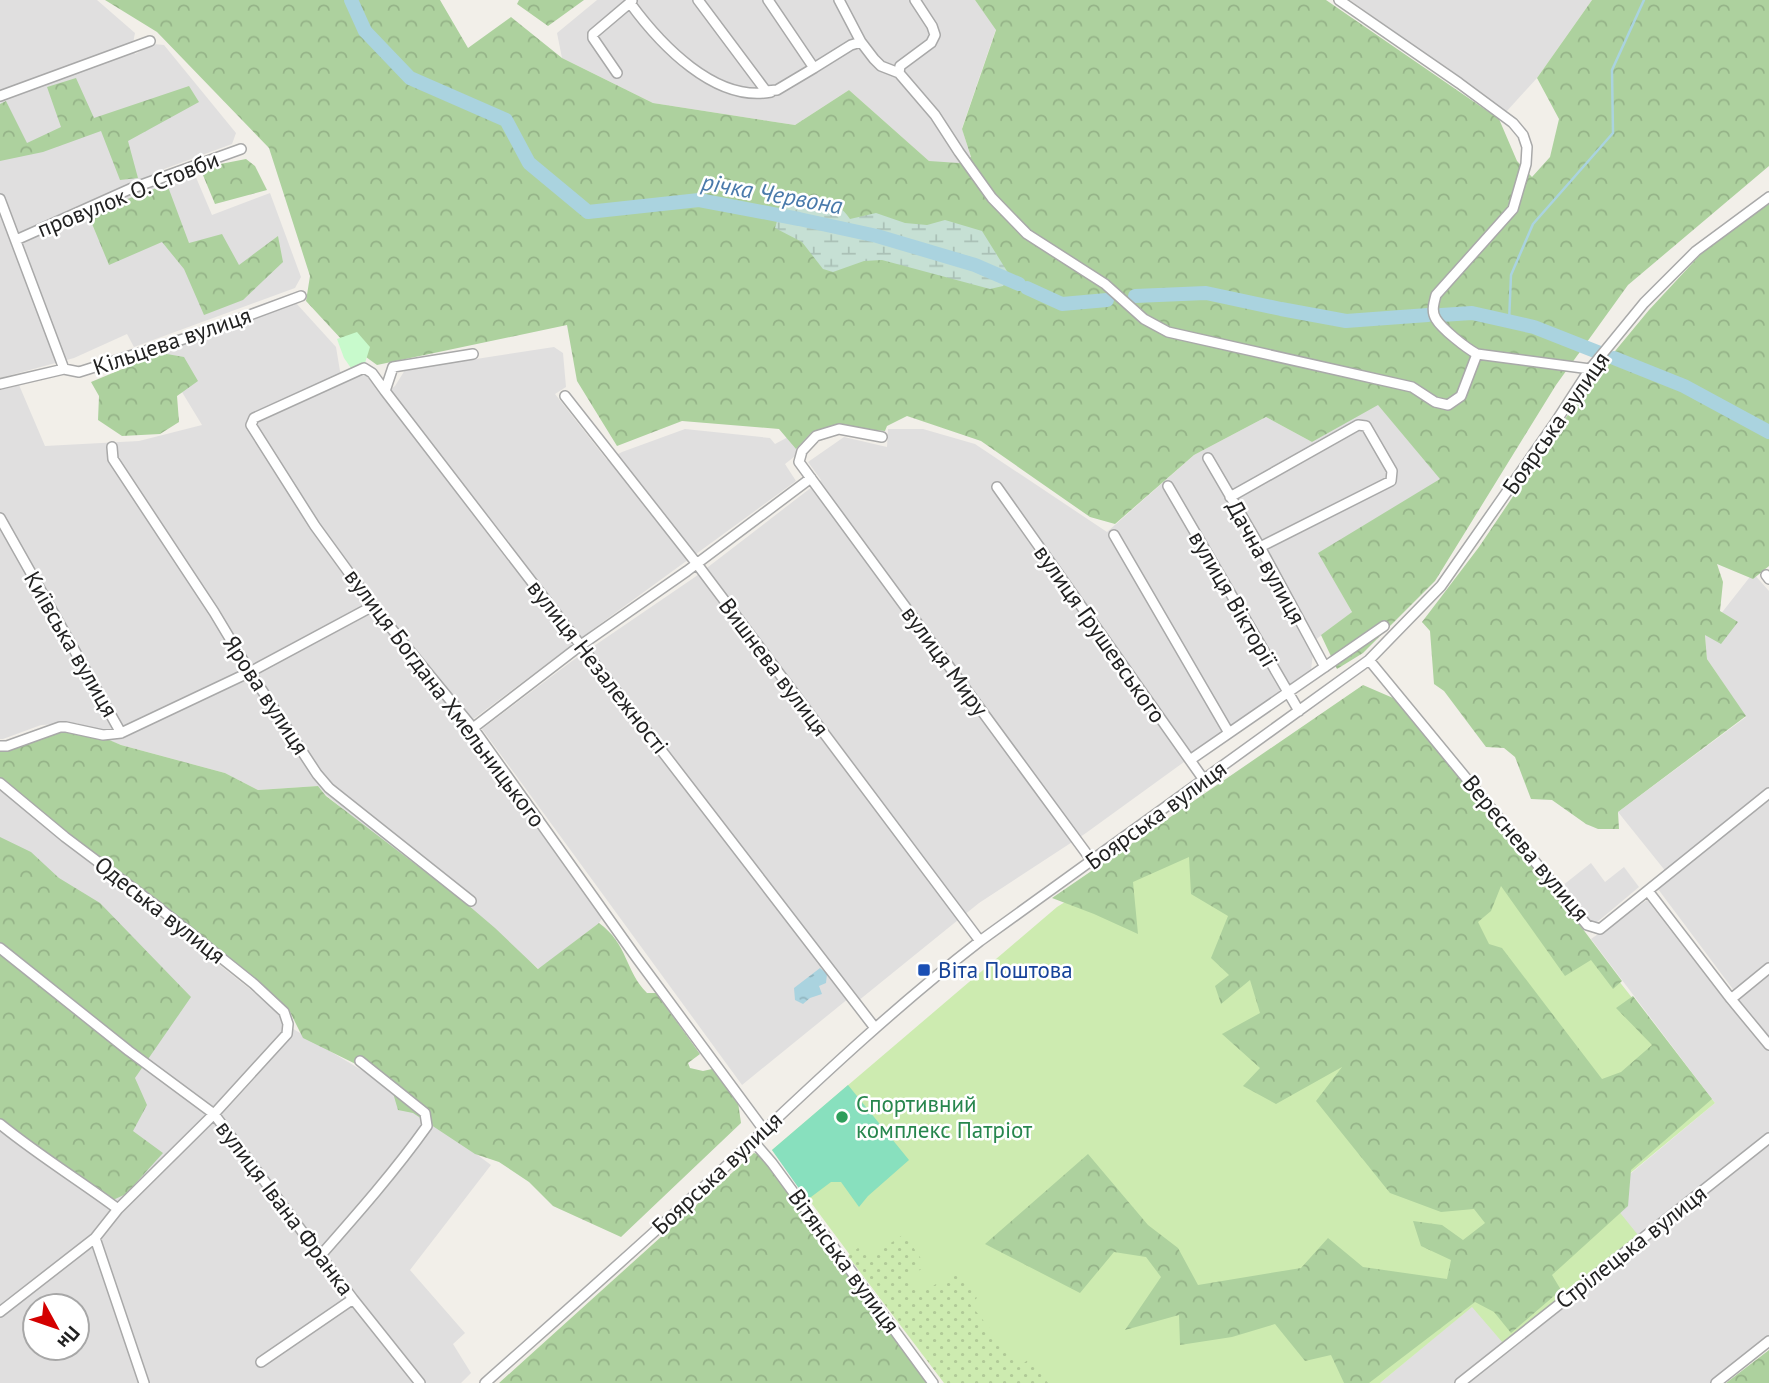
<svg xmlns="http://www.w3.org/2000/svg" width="1769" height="1383" viewBox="0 0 1769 1383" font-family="'PT Sans',sans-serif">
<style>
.residential{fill:#e0dfdf;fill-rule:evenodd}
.grass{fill:#cdebb0}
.forest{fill:url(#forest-crowns)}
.wetland{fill:url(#wetland-marsh)}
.park{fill:#c8facc}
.garden{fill:url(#garden-dots)}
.pitch{fill:#88e0be}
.water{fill:url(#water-ripples)}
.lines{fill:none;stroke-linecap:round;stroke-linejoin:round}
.stream{stroke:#aad3df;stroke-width:2.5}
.river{stroke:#aad3df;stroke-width:14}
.minor-casing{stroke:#a9a9a9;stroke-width:12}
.minor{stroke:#fff;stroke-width:9}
.transit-dot{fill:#1a4fb4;stroke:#fff;stroke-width:2.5}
.leisure-dot{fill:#2e9e5b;stroke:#fff;stroke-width:2.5}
.labels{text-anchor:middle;stroke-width:5;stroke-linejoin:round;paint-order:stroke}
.street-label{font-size:23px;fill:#222;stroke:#fff}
.transit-label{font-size:23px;fill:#164399;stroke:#fff;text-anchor:start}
.leisure-label{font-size:23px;fill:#27864d;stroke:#fff;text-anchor:start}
.water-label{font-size:24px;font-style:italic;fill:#4a7aab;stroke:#fff}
</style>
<defs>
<pattern id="forest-crowns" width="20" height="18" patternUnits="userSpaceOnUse" patternTransform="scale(1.75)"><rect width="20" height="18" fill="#add19e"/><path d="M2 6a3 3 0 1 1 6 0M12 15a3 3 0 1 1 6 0" fill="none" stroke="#95b388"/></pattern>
<pattern id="wetland-marsh" width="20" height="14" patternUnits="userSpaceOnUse" patternTransform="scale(1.75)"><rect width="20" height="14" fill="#c6e0d4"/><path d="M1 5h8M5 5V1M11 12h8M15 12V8" fill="none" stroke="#aac0b6"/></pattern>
<pattern id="garden-dots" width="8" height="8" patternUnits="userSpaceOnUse" patternTransform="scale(1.75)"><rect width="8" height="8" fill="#cdebb0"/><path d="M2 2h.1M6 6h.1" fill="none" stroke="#b0c997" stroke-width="1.8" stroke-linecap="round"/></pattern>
<pattern id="water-ripples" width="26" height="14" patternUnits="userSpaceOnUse" patternTransform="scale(1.75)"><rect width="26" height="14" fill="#aad3df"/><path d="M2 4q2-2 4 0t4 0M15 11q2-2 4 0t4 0" fill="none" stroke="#92b5bf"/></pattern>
</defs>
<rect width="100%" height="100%" fill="#f2efe9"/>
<path class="residential" d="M0,0h97l38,33 -2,10 2,11 19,-10 10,1 72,88 -4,11 -68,25 6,14 25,-8 17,40 58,-22 31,84 -6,11 -161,59 -7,-13 -53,24 -74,20z
M597,0h378l21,29 -34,99 9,30 -12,5 -29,-1 -81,-72 -54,35 -142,-22 -91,-45 -5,-25z
M1350,0h242l-55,78 -31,34z
M296,303l40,44 4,24 5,8 20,-7 18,23 12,-9 10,-16 149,-23 9,6 3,34 -11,7 52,66 15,-8 63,-23 85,9 5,6 15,-8 9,17 -14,11 11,17 -211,154 -121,91 138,192 -3,5 -60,46 -213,-174 -8,-9 -60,4 -33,-17 -104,-28 -13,-5 -31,-17 -36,2 -38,14h-3v-349l19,-5 26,61 94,-5 63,-16 -45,-74z
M1378,404l63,75 -122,74 33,59 -42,32 3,9 -2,17 -225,163 -107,70 -121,98 -4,-7 -112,91 -260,-356 90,-68 123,-84 126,-97 -13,-18 36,-25 43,10 1,-18h35l52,15 132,88 87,-77 72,-38 46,25z
M1753,573l16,18v373l-34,28 -77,-103 13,-11 -53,-66 128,-95 -39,-58 -2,-25z
M0,790l276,220 9,14 88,53 118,88 -81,105 55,63 -12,11 18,29 -10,10h-461zM35,1306h42v42h-42z
M1591,863l14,19 19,-15 15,20 -43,36 -8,-3 -26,-34z
M1647,900l82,106 40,-31v363l-57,45h-332l335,-280 -124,-164z"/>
<path class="grass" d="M1399,702l316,401 -110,91 33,41 -135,108 -31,-36 -92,76h-435l-173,-233 285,-243 315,-198z"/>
<path class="forest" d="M105,0h335l28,48 43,-31 51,41 91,45 142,22 54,-35 80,71 30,2 12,-6 -9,-28 34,-99 -21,-30h351l173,119 18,42 15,16 18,-20 9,-38 -22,-41 55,-78h177v166l-141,119 -72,100 -121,196 -72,72 -26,16 -16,-34 31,-23 -34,-59 122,-74 -62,-74 -66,37 -46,-25 -72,38 -79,69 -25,-7 -109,-76 -74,-25 -20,10 -2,5 -53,-5 -20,6 -16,17 -17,-20 -97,-8 -65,25 -40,-65 -10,-56 -190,40 -11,-8 -10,-2 -50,-54 4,-25 -41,-128 -112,-116z
M519,0h65l-36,26 -31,-22z
M76,78l18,40 95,-32 10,16 -71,39 10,37 -18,2 -19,-49 -58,21 -43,9v-57l6,-3 21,42 34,-16 -14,-40z
M246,159l9,7 12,24 -52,14 -15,-36z
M167,184l22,59 33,-9 17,31 39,-29 5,26 -40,38 -39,15 -20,-46 -22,-27 -53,23 -21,-51z
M1769,204v362l-16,13 -36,-15 6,18 -3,29 18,11 -17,22 -16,-9 2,24 39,57 -128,96 1,17h-21l-12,-5 -34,-24 -21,-1 -16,-42 -11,-9 -18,-1 -42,-56 -10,-7 -4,-53 -8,-9 57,-75 113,-168 57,-69 51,-55 52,-45z
M161,353l23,4 14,24 -21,15 2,26 -19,12 -38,2 -24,-16 1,-24 -8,-14z
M1363,685l37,16 60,65 162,215 -9,8 -22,-29 -26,16 -64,-90 -10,25 -13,11 11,22 13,4 100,131 19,-7 31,-27 -36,-37 17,-12 79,103 -81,71 -3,36 -76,69 9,15 -50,43 -17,-21 -19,-10 -106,81h-25l-13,-28 -26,6 -30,-37 -43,13 -52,8 -1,-30 -54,15 36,-53 -15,-20 -32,-5 -34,41 -95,-49 103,-90 60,71 30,23 20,37 103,-17 27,-30 35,29 84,12 4,-19 -30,-14 -8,-25 29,4 21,15 22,-17 -11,-14 -33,3 -51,-19 -74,-92 26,-34 -66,37 -33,-18 17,-18 -38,-34 38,-21 -10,-33 -29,24 -6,-18 14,-11 -18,-17 17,-42 -37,-22 -2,-37 -56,25 5,52 -44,-20 -42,-16z
M56,724l23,3 42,18 104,28 33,17 60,-4 8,10 135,103 34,29 43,41 61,-46c29,21 26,48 48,70h9l44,61 -12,9 2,5 13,3 9,-2 26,33 3,21 -120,114 -68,-31 -24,-24 -30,-20 -24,-8 -62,-41 -15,-3 -5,-17 -19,-20 -71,-35 -14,-28 -253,-203 -36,-17v-41l49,-20z
M0,837l31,15 28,26 41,25 91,94 -56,81 12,27 -14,26 30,22 -37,41 -13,6 -80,-55 -33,-26z
M754,1153l19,6 161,224h-435z
M1769,1350v33h-43z"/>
<path class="wetland" d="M802,201c21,0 35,-2 48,18l26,-6 29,10 22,2 18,-5 37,11 28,45 -7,10 -13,3 -108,-29 -18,1 -31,11 -10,-3 -21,-27 -27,-14 5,-17z"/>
<path class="park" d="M357,332l13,15 -5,16 -14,5 -7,-10 -7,-19z"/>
<path class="garden" d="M904,1234l22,32 -17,11 11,17 37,-23 20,27 -7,6 50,62 9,-7 19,24h-104l-96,-127 15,-12 10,11z"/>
<path class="pitch" d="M848,1085l61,75 -41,36 -9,11 -18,-25h-10l-24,18 -35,-50z"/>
<path class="water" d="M820,968l7,6 -1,9 -7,3 3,8 -12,4 -7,6 -8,-4 -1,-12z"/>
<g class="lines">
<path class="stream" d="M1509,322l2,-47 22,-51 80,-91 -1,-63 32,-70"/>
<path class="river" d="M351,0l14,31 45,47 96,42 23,43 59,49 111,-12 100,19 78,17 98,29 44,19
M1027,288l35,16 45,-4
M1135,296l71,-3 75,16 65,12 82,-6
M1441,315l31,-2 62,14 66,26
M1614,358l70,28 85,46"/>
<g class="minor-casing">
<path id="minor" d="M698,0l68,91 11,-1 37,-22
M768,0l46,68 37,-23 10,-3
M839,0l22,42 13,17 7,7 18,7 36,42 24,37 33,46 35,36 78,50 39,35 24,13 244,55 23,15 13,3 13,-9 16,-42
M1339,0l120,83 54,40 10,12 4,12 -1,17 -13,45 -77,86c-2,8 -5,16 0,24 6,10 30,29 41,35l113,15
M630,3c30,41 85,100 141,89
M617,73l-24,-35v-4l39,-33
M899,73l1,-7 31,-23 4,-8 -3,-9 -17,-26
M0,96l150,-55
M0,199l64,170
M16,240l114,-51 111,-40
M473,354l-80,13 -8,24 490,637
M0,384l64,-15 15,3 117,-37 105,-39
M385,391l-13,-18 -8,-5 -110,50 -3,7 64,101 32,44 26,36 100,122 163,229 128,173
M565,396l132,168 283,377
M882,437l-43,-8 -23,7 -14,15 -3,11 293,399
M112,447l1,12 101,153 36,60 67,102 12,14 142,113
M1208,458l52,89 65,120
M1168,486l131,225
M997,487l207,293
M1230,497l128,-72 8,1 26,45 -1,10 -131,66
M0,518l121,215
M1114,535l115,198
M1766,575l3,4
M1369,660l218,265 13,4 169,-136
M473,728l108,-83 106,-74 124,-93
M0,746h7l53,-19h6l37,8 18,-2 129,-61 123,-66
M1190,760l194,-134
M0,783l65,54 89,67 100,80 30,28 4,12 -1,10 -73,80 -96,95
M1648,891l83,108 38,46
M0,948l129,103 85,63 139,185 67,84
M1731,999l38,-31
M0,1124c38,31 79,56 118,85l-23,29 49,145
M753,1141l19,22 161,220
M321,1255c37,-42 74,-84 106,-129l-2,-13 -65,-52
M0,1312l95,-74
M261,1362l92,-63
M485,1383c90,-80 180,-159 268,-242 73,-69 147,-138 227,-200l389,-281 72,-74 114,-163 35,-54 54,-66 52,-52 73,-54
M1460,1383l309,-245
M1716,1383l53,-42"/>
</g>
<use href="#minor" class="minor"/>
</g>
<rect class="transit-dot" x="917" y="963" width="14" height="14" rx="3.5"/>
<circle class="leisure-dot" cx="842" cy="1117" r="7"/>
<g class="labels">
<g class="street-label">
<text transform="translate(128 194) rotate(-22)" y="8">провулок О. Стовби</text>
<text transform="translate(172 341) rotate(-19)" y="8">Кільцева вулиця</text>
<text transform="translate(1556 423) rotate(-55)" y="8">Боярська вулиця</text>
<text transform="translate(1266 562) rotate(61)" y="8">Дачна вулиця</text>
<text transform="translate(1233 599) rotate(60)" y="8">вулиця Вікторії</text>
<text transform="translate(1100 634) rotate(55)" y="8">вулиця Грушевського</text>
<text transform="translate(71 644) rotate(60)" y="8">Київська вулиця</text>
<text transform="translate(945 661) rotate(54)" y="8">вулиця Миру</text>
<text transform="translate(598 667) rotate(52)" y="8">вулиця Незалежності</text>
<text transform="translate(774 667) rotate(53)" y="8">Вишнева вулиця</text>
<text transform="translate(266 695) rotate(57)" y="8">Ярова вулиця</text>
<text transform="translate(445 698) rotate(53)" y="8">вулиця Богдана Хмельницького</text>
<text transform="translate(1156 815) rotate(-36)" y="8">Боярська вулиця</text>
<text transform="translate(1526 848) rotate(50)" y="8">Вереснева вулиця</text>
<text transform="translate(160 910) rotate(38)" y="8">Одеська вулиця</text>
<text transform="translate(717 1173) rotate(-43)" y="8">Боярська вулиця</text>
<text transform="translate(285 1208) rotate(53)" y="8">вулиця Івана Франка</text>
<text transform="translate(1631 1247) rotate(-38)" y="8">Стрілецька вулиця</text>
<text transform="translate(844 1261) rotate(54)" y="8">Вітянська вулиця</text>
</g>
<g class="transit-label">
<text x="938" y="978">Віта Поштова</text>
</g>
<g class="leisure-label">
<text x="856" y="1112">Спортивний<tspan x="856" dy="26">комплекс Патріот</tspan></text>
</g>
<g class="water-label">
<text transform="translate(772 194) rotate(10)" y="8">річка Червона</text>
</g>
</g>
<g transform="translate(56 1327) rotate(130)"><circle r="33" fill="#ffffff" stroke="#a7a7a7" stroke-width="2"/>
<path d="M0-5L12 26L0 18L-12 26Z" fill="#d40000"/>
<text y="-10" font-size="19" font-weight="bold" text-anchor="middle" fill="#222222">Пн</text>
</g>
</svg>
